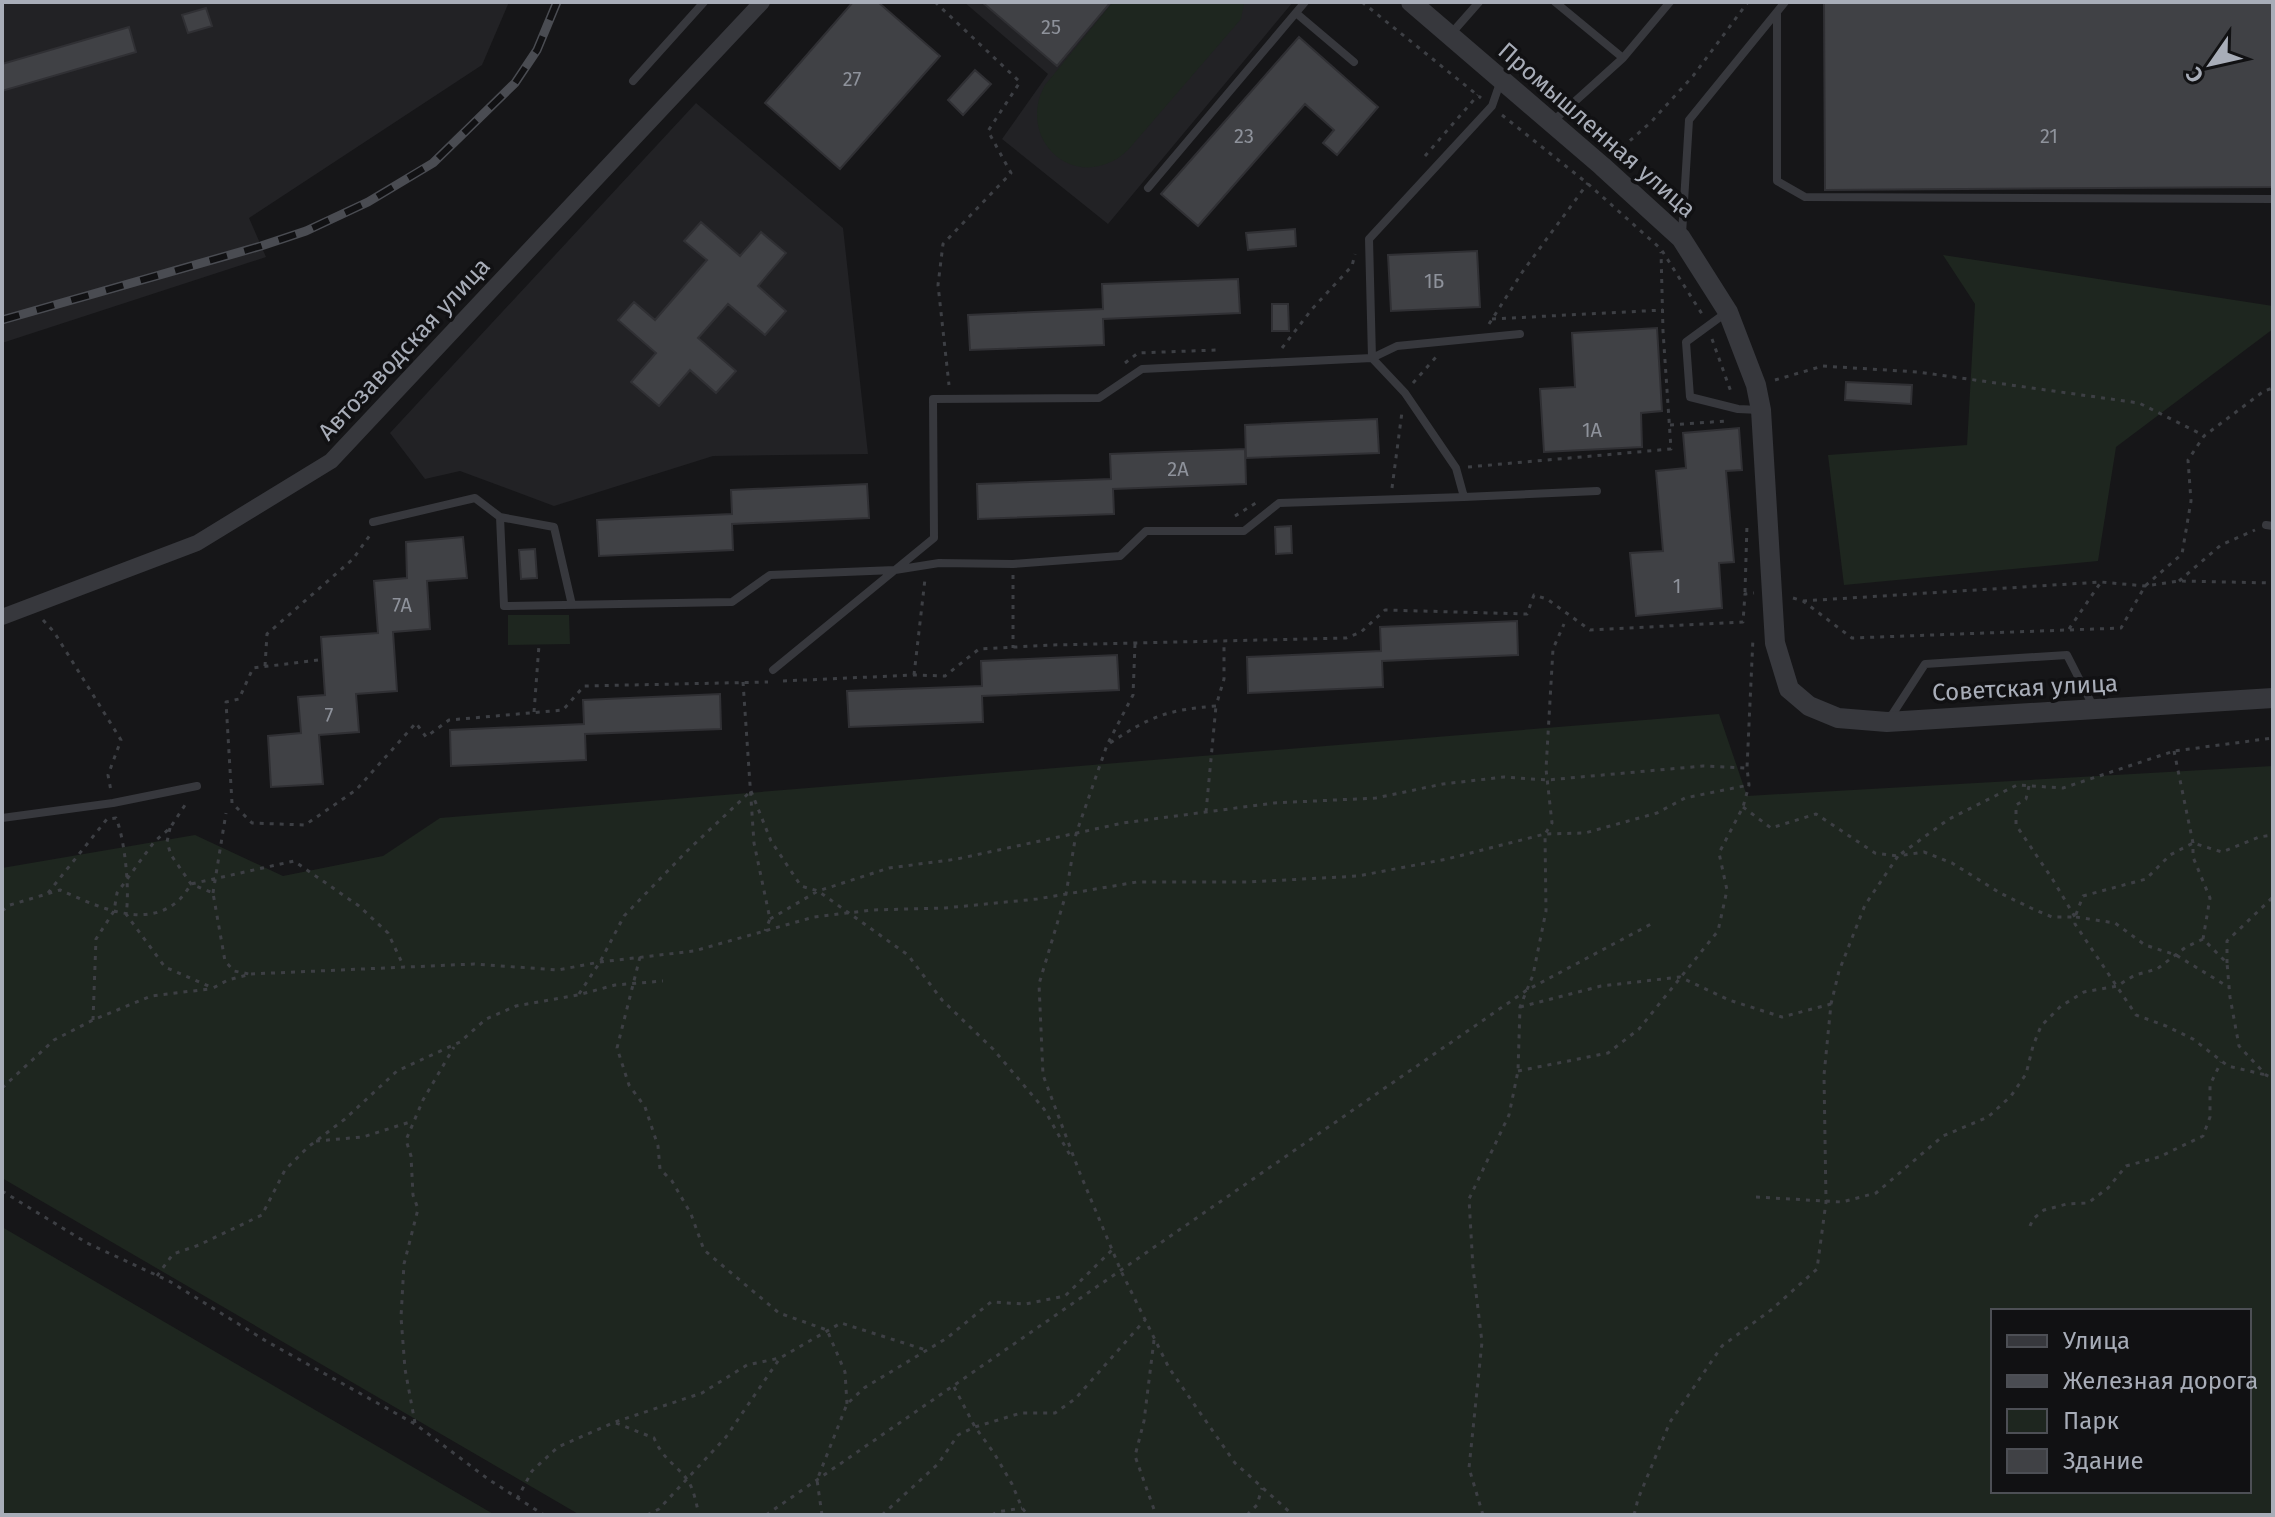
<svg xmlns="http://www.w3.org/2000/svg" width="2275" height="1517" viewBox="0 0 2275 1517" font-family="'Fira Sans',sans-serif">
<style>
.built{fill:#222225}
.green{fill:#1e261f;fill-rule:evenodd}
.building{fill:#404145;stroke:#303034;stroke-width:2}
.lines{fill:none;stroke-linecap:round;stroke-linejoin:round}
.path{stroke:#3d3f44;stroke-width:3;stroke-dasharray:4 6;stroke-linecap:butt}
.service{stroke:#37383d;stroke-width:8}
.minor{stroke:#37383d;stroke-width:16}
.tertiary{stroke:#37383d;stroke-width:20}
.rail-casing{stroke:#4a4c52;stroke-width:9}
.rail{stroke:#111113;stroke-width:6;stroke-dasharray:18;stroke-linecap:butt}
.labels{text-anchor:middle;stroke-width:7;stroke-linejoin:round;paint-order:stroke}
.number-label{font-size:20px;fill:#8e929b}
.street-label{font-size:24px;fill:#a8adb8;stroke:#111113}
</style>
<rect width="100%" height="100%" fill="#161618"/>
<path class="built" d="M2,2h507l-27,63 -233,153 17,39 -264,86z
M964,2h329l-185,222 -106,-85 46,-65z
M696,103l147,125 25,226 -155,2 -159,50 -94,-35 -35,8 -35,-46z"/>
<path class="green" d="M1113,2h130l1,2 -3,15 -113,131c-5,4 -10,9 -15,11 -49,25 -95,-28 -68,-76z
M1943,255l330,51v23l-157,118 -18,114 -254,24 -16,-130 139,-10 8,-141z
M508,615h61l1,29 -62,1z
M1719,714l28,82 526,-30v749h-1693l-578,-337v-310l193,-33 88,41 100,-20 57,-38zM1993,1311h256v180h-256z
M2,1227l493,288h-493z"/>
<path class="building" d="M853,2h25l62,54 -100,113 -75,-66z
M982,2h129l-54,64z
M1824,2h449v185l-448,3z
M206,8l6,18 -24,7 -6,-18z
M129,27l7,25 -134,39v-27z
M1299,37l79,70 -41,48 -14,-12 11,-13 -29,-26 -107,122 -37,-32z
M975,70l16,14 -28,31 -15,-15z
M701,222l39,34 21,-24 25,21 -28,33 28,25 -21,24 -37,-31 -30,34 38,33 -20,22 -26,-23 -31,36 -28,-24 25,-29 -38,-33 16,-18 21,18 52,-60 -23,-19z
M1295,229l1,17 -48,4 -2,-17z
M1477,251l3,56 -89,4 -3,-56z
M1238,279l2,34 -137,6 1,26 -134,5 -2,-35 135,-6 -1,-25z
M1272,304h16l1,27h-17z
M1657,328l5,83 -21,2 1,34 -98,5 -4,-63 35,-2 -3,-54z
M1846,382l66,3 -1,19 -66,-4z
M1377,419l2,34 -133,5 -1,-33z
M1739,428l3,42 -16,1 8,91 -15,1 3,45 -86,8 -6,-63 33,-2 -7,-80 30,-3 -3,-35z
M1245,449l1,35 -133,5 1,25 -136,5 -1,-35 134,-5 -1,-25z
M867,484l2,34 -137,6 1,26 -134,6 -2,-36 135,-6 -1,-24z
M1291,526l1,27 -16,1 -1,-27z
M463,537l4,41 -40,3 3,48 -37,3 4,59 -41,3 3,38 -40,3 4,49 -52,3 -3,-51 33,-3 -3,-36 27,-2 -4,-58 57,-4 -4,-52 33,-3 -1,-36z
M535,549l2,29 -16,1 -2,-29z
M1517,621l1,34 -136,6 1,26 -135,6 -1,-36 134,-6 -1,-24z
M1117,655l2,35 -137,6 1,26 -134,5 -2,-36 135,-5 -1,-25z
M720,694l1,35 -136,5 1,26 -135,6 -1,-36 134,-6 -1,-24z"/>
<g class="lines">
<path class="path" d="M935,2l85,80 -32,49 23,42 -68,71 -5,41 11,100
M1362,2l119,96
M1502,115l85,68 74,66 41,65
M1615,154l36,-32 42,-46 55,-74
M1425,156l53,-61
M1492,319l171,-9
M1489,324l34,-53 65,-88
M1712,339l19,53
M1282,348l30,-39 40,-43 3,-12
M1125,363l13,-10 80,-3
M1775,380l48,-14 95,6 221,31 64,32
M1413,383l24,-27
M1670,425l56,-4
M1468,467l203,-18 -8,-118 -2,-79
M1392,488l10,-76
M1235,516l24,-15
M1013,575v73
M2179,581l42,-36 34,-15
M1745,592l2,-68
M1793,598l10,3 49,37 269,-10 24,-42 37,-32 9,-53 -3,-41 16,-24 60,-45 9,-3
M1803,601l298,-19 44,4 34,-5 94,2
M43,620l11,12 67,108 -13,35 3,16
M2069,629l32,-47
M1135,644l-2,51 -26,50 -31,89 -10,60 -27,90 4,91 36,96 42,100 48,97 66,95 58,52
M318,660l-65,8 -14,31 -13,3 6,101 20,20 53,2 51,-35 60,-67 10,14 23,-17 114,-10 21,-24 184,-4
M265,666l2,-32 86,-75 17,-24
M914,675l11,-96
M783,681l131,-6 31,1 34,-27 73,-4 294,-7 15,-6 24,-22 142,4 7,-19 13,4 43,31 153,-8 2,-28 9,-1
M743,682l11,161 16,76 -5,12
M534,712l5,-67
M1110,743c41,-27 57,-33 106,-37l8,-27v-37
M2174,751l19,92v14l17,41 -7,41 24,24 3,34 9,49 27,29 7,3
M2029,786l-3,13 -10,6v20l37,55 22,37v7l61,91 30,11 27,13 35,27 38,9
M751,791l20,50 30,45 17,5 90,64 34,45 51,49 51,60 27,48
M1743,807l28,21 45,-14 59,39 23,3 51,-37 68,-34 46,3 111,-37 99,-13
M1206,812l10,-106
M170,828l-3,14 4,13 20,29 22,9 12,68 9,10 15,3
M48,893l59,-74 9,-1c9,21 14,74 10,96l39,53 48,21 15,-8 23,-6 223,-10 84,6 42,-8 94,-11 120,-34 58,-7 73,-2 92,-9 100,-17h112l109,-6 89,-17 98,-25 40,-1 72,-20 28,-15 64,-13
M213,893l13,-80
M2,911l8,-6 50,-15c35,15 86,42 120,9 4,-4 8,-10 11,-15l103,-23 65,45 29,27 16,34
M2076,917l39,6 30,22 31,10 54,33
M770,919l48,-28 71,-23 68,-9 166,-36 151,-20 102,-5 67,-14 61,-7 43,3 156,-14 44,2
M640,957l-23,91 12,37 16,22 13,39 2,23 12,12 19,33 13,36 75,63 48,17 18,42 2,32
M2227,963v-22l46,-44
M579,994l21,-32 24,-46 63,-65 64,-60
M1520,1007l81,-21 79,-9 49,23 53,17 49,-13
M93,1020l3,-81 18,-28 3,-18 37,-51 16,-14 17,-26
M1518,1071l90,-18 31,-24 79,-98 9,-41 -8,-37 24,-46 6,-22 -2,-17 6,-130
M2,1088l52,-48 39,-20 58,-24 58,-7
M316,1141l47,-4 50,-16
M2,1191l85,52 82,38 97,60 149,83 73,55 56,36
M1756,1197l86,5 34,-9 67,-57 45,-19 23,-21 15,-22 7,-28 8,-20 20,-20 23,-14 33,-6 18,-11 22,-6 29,-22 17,-8
M2030,1226l3,-7 11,-9 23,-6 21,-1 20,-15 18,-22 33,-9 44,-21 7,-19v-32l11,-23
M157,1276l16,-22 26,-9 63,-30 23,-45 23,-23 37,-28 52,-48 63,-29 26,-23 30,-13 62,-11 37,-10 48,-4
M1154,1340l-10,81 -9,35 21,59
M954,1387l21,40 19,26 18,31 10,24 6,7
M415,1423l-10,-54 -4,-52 3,-53 14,-55 -5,-14 -2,-39 -5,-16 17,-40 31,-53
M616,1423l38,15c9,21 19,24 32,40 8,10 10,25 13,37
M517,1499l15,-28 26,-24 57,-25 87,-29 45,-28 33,-7
M647,1515l12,-6 67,-72 54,-79 61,-35 85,27
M766,1515l761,-525 126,-67
M822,1515l-5,-35 30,-76 17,-16 83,-50 44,-36 35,2 39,-8 47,-46
M882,1515l56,-51 20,-29 17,-8 46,-14h34l20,-14 70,-79
M992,1515l5,-3 25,-4
M1247,1515l10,-10 5,-17
M1483,1515l-14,-47 13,-126 -9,-74 -4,-69 40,-84 9,-44 2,-64 13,-32 13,-64 -1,-77 7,-11 -6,-54 7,-120 11,-25
M1634,1515l4,-16 32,-77 52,-76 49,-36 46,-41 9,-67 -2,-127 7,-71 8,-33 26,-66 33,-49 26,-4 28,11 48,30 33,16 19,8h23l8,-21 63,-17 24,-24 23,-12 29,9 37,-15 14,-2"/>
<path class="service" d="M1555,2l68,56 47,-56
M1777,12v169l28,16 468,2
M1296,13l58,49
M1450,35l29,-33
M633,81l71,-79
M1551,123l72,-65
M1148,188l157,-186
M1682,234l7,-114 96,-118
M1727,312l-41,30 4,55 48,12 22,1
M1464,497l133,-6
M500,517l54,10 18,78
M373,522l102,-24 25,19 4,89 228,-4 38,-27 125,-5 44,-7 74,1 107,-8 26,-25h98l35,-28 185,-6 -8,-29 -51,-75 -33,-35 25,-12 123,-12
M2266,525l7,1
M773,670l161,-132 -1,-139 166,-1 43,-29 230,-11 -3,-119 123,-133 9,-26
M1888,721l37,-57 142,-9 26,51
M2,818l111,-15 84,-17"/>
<path class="minor" d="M2,617l195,-74 134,-82 431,-459"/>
<path class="tertiary" d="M1411,2l191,164 79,72 47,74 28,73 5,25 14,233 14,46 20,17 29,12 49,4 386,-24"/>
<g class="rail-casing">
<path id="rail" d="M2,320l259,-74 45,-15 62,-29 65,-39 82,-80 22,-33 20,-48"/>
</g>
<use href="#rail" class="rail"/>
</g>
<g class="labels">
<g class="number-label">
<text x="1051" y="34">25</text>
<text x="852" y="86">27</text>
<text x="1244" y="143">23</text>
<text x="2049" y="143">21</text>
<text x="1434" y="288">1Б</text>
<text x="1592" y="437">1А</text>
<text x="1178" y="476">2А</text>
<text x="1677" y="593">1</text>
<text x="402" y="612">7А</text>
<text x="329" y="722">7</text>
</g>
<g class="street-label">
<text transform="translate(1597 130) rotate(41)" y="8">Промышленная улица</text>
<text transform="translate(404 349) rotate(-47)" y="8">Автозаводская улица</text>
<text transform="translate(2025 688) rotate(-3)" y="8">Советская улица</text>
</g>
</g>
<rect width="2275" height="1517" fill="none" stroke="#a8adb8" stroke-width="8"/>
<rect x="1991" y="1309" width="260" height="184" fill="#111113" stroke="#4d4f55" stroke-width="2"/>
<rect x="2007" y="1335" width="40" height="12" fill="#37383d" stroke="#4d4f55" stroke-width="2"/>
<text x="2063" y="1349" font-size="24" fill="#a8adb8">Улица</text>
<rect x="2007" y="1375" width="40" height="12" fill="#4a4c52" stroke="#4d4f55" stroke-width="2"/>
<text x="2063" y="1389" font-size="24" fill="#a8adb8">Железная дорога</text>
<rect x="2007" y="1409" width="40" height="24" fill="#1e261f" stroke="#4d4f55" stroke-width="2"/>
<text x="2063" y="1429" font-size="24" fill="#a8adb8">Парк</text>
<rect x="2007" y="1449" width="40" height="24" fill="#404145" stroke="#4d4f55" stroke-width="2"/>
<text x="2063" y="1469" font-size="24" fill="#a8adb8">Здание</text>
<g transform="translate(2211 64) rotate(236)" stroke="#111113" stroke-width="6" paint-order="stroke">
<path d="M0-6L14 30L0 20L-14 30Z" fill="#a8adb8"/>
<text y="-12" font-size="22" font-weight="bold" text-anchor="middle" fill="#a8adb8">С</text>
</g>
</svg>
